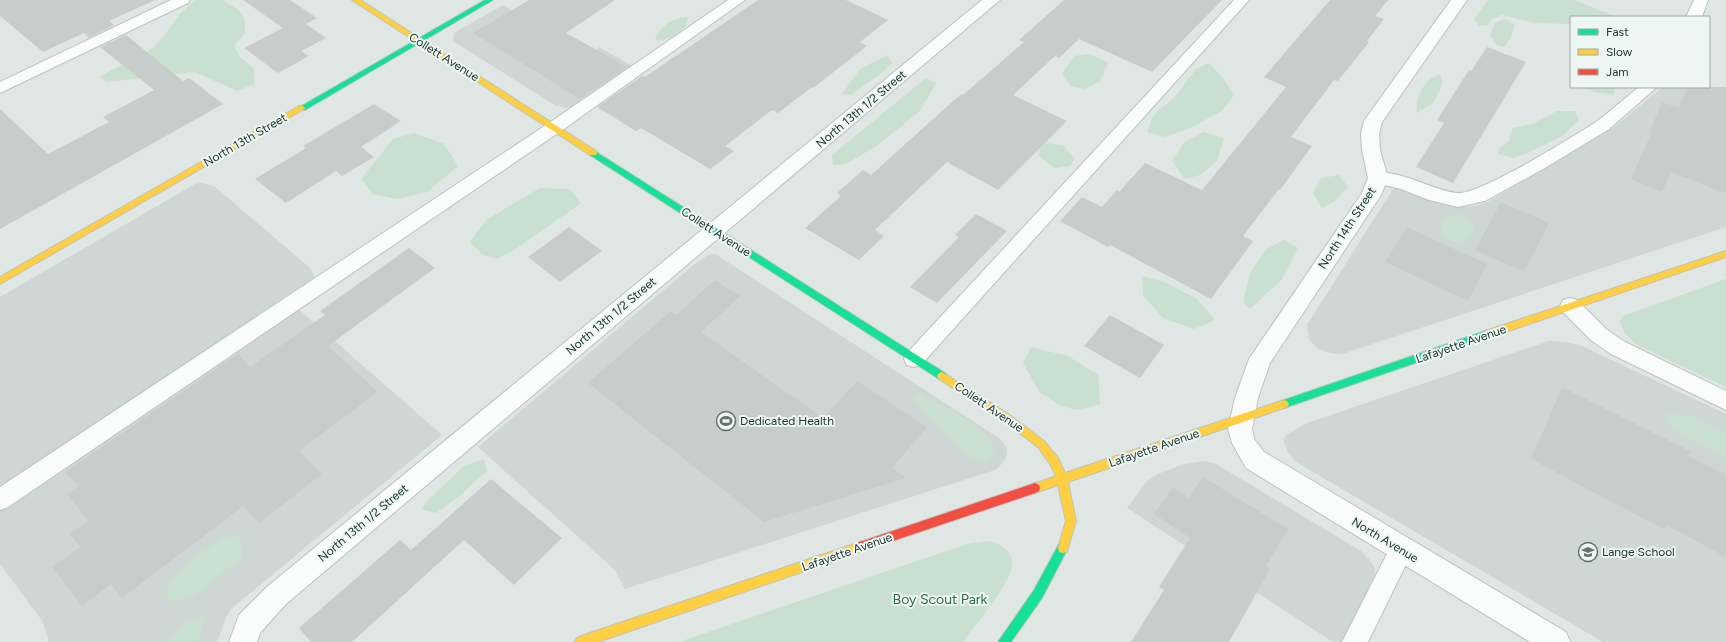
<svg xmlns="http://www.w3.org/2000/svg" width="1726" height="642" viewBox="0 0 1726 642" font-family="Figtree,sans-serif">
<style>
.built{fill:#ced7d3}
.green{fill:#c9dfd0}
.building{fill:#c7cdcb}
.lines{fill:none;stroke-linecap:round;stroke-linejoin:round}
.lane-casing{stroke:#bdc3c0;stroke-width:2}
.street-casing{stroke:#bdc3c0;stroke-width:2}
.fast-casing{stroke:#bcc4c1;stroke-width:2}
.slow-casing{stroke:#bcc4c1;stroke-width:2}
.jam-casing{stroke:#bcc4c1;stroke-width:2}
.lane{fill:#fafbfb;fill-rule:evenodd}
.street{fill:#fafbfb;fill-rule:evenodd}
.fast{fill:#16e098;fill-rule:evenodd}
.slow{fill:#ffcf43;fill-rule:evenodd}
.jam{fill:#f24e42;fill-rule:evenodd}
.labels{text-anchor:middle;stroke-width:4;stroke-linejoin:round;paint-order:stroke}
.street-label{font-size:12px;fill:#203731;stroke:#edf6f2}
.poi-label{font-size:12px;fill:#203731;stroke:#edf6f2;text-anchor:start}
.near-park-label{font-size:14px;fill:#2c6c45;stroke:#edf6f2}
</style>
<rect width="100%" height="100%" fill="#e0e6e3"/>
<path class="built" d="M503,5l84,49 12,-7 35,20 -57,38 -10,3 -11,-2 -103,-65 1,-8z
M1663,87h45l18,6v134l-384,127 -11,-1 -13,-4 -9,-10 -2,-14 86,-136 4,-2 39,15 21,5 19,-1 13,-5 124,-73z
M201,183l13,3 96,82 4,8 1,5 -315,211v-195l195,-113z
M715,254l284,184 7,8 1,8 -3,8 -9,8 -370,119 -10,-19 -137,-123 218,-184 12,-8z
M296,307l146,128 -210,173 -6,10 -9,24h-168l-6,-20 -43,-58v-56z
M1549,341l16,1 15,3 146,69v228h-123l-307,-180 -9,-11 -3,-10 2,-6 21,-12z
M1205,461l11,3 145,87 8,8 5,7 1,8 -31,68h-11l-206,-134 20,-27 11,-7 26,-10z"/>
<path class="green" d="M197,0h25l17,10 6,9v14l-11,13 6,11 14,12v15l-17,7 -42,-19 -88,10 -8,-4c16,-12 36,-17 52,-29 18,-14 24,-36 46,-49z
M1488,0h86l43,17h-46v7l-37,-1 -32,-8 -10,4 -4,6 -9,1 -5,-7z
M688,17l-2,9 -14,11 -14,4 -3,-3c7,-14 18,-20 33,-21z
M1505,19l10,6 -5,14 -6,8 -7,-2 -7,-9 5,-13z
M1090,54l18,9 -8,18 -15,8 -14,-3 -9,-12 12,-18z
M887,55l5,8 -8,8 -33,24 -9,-1 18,-25z
M1209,63l14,15 11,17 -12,16 -32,17 -25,9 -18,-5 7,-18 20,-16 22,-29z
M1440,74l3,8 -9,20 -17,11c-2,-16 7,-34 23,-39z
M926,78l10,5 -16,28 -45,36 -29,17 -13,1 -1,-10z
M1584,87h28l3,2 -2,6 -20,-3z
M1557,111h18l4,9 -17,16 -37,18 -12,4 -15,-4 2,-6 9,-7 4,-13 19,-4z
M1204,132l20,6 -7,23 -17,14 -16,4 -12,-19 13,-18z
M414,133l30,11 14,22 -31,26 -30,7 -24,-5 -12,-15 32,-40z
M1041,143l22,2 12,14 -5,7 -15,2 -16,-12z
M1339,175l9,12 -14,15 -12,6 -9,-15 8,-15z
M540,188l30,1 11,14 -68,48 -17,8 -14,-5 -12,-12 16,-22z
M1461,214l14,13c-11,22 -17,20 -35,7l4,-16z
M1284,240l14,8 -16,31 -32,30 -7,-7 8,-31 16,-22z
M1142,276l20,5 34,17 19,22 -21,9 -31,-11 -20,-23z
M1726,279v108l-89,-42 -14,-14 -3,-10 3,-5z
M1031,347l37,9 30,19 2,29 -23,6 -15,-4 -22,-13 -17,-30z
M918,392c27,16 63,29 78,58l-10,14 -17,-8 -22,-20 -35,-39z
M1665,413l25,3 36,16v25l-55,-29z
M484,459l3,12 -30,27 -21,15 -15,-4 6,-8 37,-35z
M240,536l2,22 -50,39 -26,5 3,-19 29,-28 24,-17z
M990,541c9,3 20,8 22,19 4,18 -38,66 -49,82h-284l288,-98z
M205,615l-7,27h-30l16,-19z"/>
<path class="building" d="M0,0h155l-46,21 5,4 -25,13 -5,-5 -41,19 -43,-36z
M243,0h47l27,18 -11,6 20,14 -25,13 8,5 -31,17 -34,-25 39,-20z
M529,0h86l-49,33 61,34 -47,32 -107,-66z
M758,0h88l42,20 -28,22 7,4 -54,42 -1,-1 -34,26 -6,-3 -47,36 9,5 -24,18 -69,-41 -5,3 -39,-24 45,-31 3,1z
M1064,0h158l-70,72 -73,-33 -20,19 -4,-2 -42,39 54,26 -69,69 -51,-28 -72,68 9,6 -25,24 -54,-32 36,-32 -4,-3 26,-23 8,5 90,-81 2,1 61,-53 -5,-2z
M1330,0h58l-13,16 9,3 -17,22 2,1 -31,39 -4,-1 -43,57 21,9 -32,44 -1,-1 -36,47 10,5 -42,58 -101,-54 -2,2 -48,-26 22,-24 20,10 15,-17 2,2 26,-29 57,27 84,-103 -22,-10z
M126,35l57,46 6,-3 34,26 -223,125v-120l48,45 61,-32 -6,-5 51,-27 -54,-43z
M1487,47l39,15 -73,121 -37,-16 28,-44 -7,-3 32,-50 2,1z
M1687,87h39v107l-55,-22 -9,20 -31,-13 20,-45 -2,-1 13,-31 17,6z
M374,104l27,17 -40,26 13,10 -32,19 -6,-5 -50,32 -31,-24 51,-31 -3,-2z
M1501,202l48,21 -25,49 -49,-22z
M976,214l31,17 -70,72 -27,-16 49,-50 -4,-2z
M569,227l33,24 -42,31 -32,-25z
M1407,227l80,37 -19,37 -83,-39z
M409,248l26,20 -107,78 50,46 -79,59 23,23 -63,49 -16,-17 -121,92 -11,-14 -29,22 -30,-39 28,-20 -10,-13 18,-13 -21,-27 11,-8 -13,-14 173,-118 12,13 75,-52 -5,-4z
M715,280l25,16 -39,36 122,86 34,-37 70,46 -35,41 14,10 -142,44 -176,-139 83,-72 5,4z
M1110,315l54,30 -24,33 -56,-32z
M1562,387l128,64 -2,5 38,19v82l-60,-32 -1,5 -134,-71z
M1203,477l85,52 -22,37 4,3 -41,73h-98l33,-52 -5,-3 31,-49 -36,-24 19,-27 16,11z
M491,479l71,59 -48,47 -50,-45 -112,102h-41l-12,-14 101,-88 11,10z"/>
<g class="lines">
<g class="lane-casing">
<path id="lane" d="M171,0h19l-2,3 -188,90v-11z
M728,0h17l-184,131 -553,376 -8,3v-23l549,-364z
M1234,0h15l-328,365 -7,2 -7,-2 -3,-6 3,-6z
M1694,0h14l-6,17h-16z
M1639,87h18l-48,42 -59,36 -65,36 -27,6 -29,-7 -28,-11 -29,-7 -3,-4 3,-4c24,-7 59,16 85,19 21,3 117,-57 139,-71 15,-11 29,-24 43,-35z
M1570,298l7,2 29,29 19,13 101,49v19l-115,-56 -19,-13 -29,-29 -3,-6 3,-6z
M1401,539l8,3 4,8 -45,92h-26l51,-100z"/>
</g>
<g class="street-casing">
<path id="street" d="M982,0h18l-714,604 -26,29 -3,9h-28l10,-27 29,-29z
M1451,0h16l-85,122 -3,12 1,16 8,28 -7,17 -111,168 -12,35 -6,31 2,10 10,13 302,180 4,10h-40l-284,-174 -14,-25 -4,-14 7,-31 14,-39 113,-166 6,-15 -6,-28 -1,-16 3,-13z"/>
</g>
<g class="fast-casing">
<path id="fast" d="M485,0h8l-188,110h-3l-4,-2z
M593,150l352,223 2,3 -2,3 -3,1 -3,-1 -349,-224 -1,-2 1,-2z
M1488,330l3,1 2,3 -2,3 -207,71 -3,-1 -2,-3 2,-3z
M1063,543l4,1 1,4 -26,50 -31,44h-13l36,-52 25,-46z"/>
</g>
<g class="slow-casing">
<path id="slow" d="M352,0h8l236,151 1,2 -1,2h-6z
M299,106h3l4,2 -306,176v-7z
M1726,251v6l-238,81 -3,-1 -2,-3 2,-3z
M942,372l66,42 36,27 14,17 7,15 219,-73 3,1 2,3 -2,3 -3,1 -216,74 8,39 -8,27 -1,4 -4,1 -4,-1 -1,-4 8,-27 -8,-36 -23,8 -4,-2 -1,-3 1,-3 25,-9 -6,-12 -12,-17 -36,-27 -63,-41 -2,-3 2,-3z
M863,541l4,1 1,4 -1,4 -4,1 -265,91h-23l2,-4 4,-2z"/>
</g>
<g class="jam-casing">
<path id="jam" d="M1035,483l4,2 1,3 -1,3 -4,2 -172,58 -4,-1 -1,-4 1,-4 4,-1z"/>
</g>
<use href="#lane" class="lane"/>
<use href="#street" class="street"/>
<use href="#fast" class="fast"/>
<use href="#slow" class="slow"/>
<use href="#jam" class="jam"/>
</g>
<defs>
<g id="stadium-ring" transform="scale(1)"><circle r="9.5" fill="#edf6f2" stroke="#63746f" stroke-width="1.5"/><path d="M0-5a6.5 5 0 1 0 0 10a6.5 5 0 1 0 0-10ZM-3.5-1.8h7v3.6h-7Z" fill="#63746f"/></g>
<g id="school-ring" transform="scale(1)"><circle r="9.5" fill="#edf6f2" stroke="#63746f" stroke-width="1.5"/><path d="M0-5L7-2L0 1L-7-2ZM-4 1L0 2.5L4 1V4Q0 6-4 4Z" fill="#63746f"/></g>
</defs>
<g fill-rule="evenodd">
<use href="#stadium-ring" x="726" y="421"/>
<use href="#school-ring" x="1588" y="552"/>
</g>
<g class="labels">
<g class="street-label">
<text transform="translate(444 57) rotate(32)" y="4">Collett Avenue</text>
<text transform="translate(861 109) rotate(-40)" y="4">North 13th 1/2 Street</text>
<text transform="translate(245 140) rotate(-30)" y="4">North 13th Street</text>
<text transform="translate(1347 228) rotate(-57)" y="4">North 14th Street</text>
<text transform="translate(716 232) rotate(33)" y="4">Collett Avenue</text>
<text transform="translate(611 316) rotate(-40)" y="4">North 13th 1/2 Street</text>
<text transform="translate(1461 344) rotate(-19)" y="4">Lafayette Avenue</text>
<text transform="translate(989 407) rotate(34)" y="4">Collett Avenue</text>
<text transform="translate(1154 448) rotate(-19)" y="4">Lafayette Avenue</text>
<text transform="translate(363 523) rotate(-40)" y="4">North 13th 1/2 Street</text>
<text transform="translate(1385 540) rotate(31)" y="4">North Avenue</text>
<text transform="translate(847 552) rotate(-19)" y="4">Lafayette Avenue</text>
</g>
<g class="poi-label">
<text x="740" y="425">Dedicated Health</text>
<text x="1602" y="556">Lange School</text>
</g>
<g class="near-park-label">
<text x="940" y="604">Boy Scout Park</text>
</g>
</g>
<rect x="1570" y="16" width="140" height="72" fill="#edf6f2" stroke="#9baaa5"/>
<rect x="1578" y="29" width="20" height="6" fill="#16e098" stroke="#9baaa5"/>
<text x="1606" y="36" font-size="12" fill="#203731">Fast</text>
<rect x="1578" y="49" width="20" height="6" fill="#ffcf43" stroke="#9baaa5"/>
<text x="1606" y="56" font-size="12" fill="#203731">Slow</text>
<rect x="1578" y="69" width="20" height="6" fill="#f24e42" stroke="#9baaa5"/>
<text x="1606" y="76" font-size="12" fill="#203731">Jam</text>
</svg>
